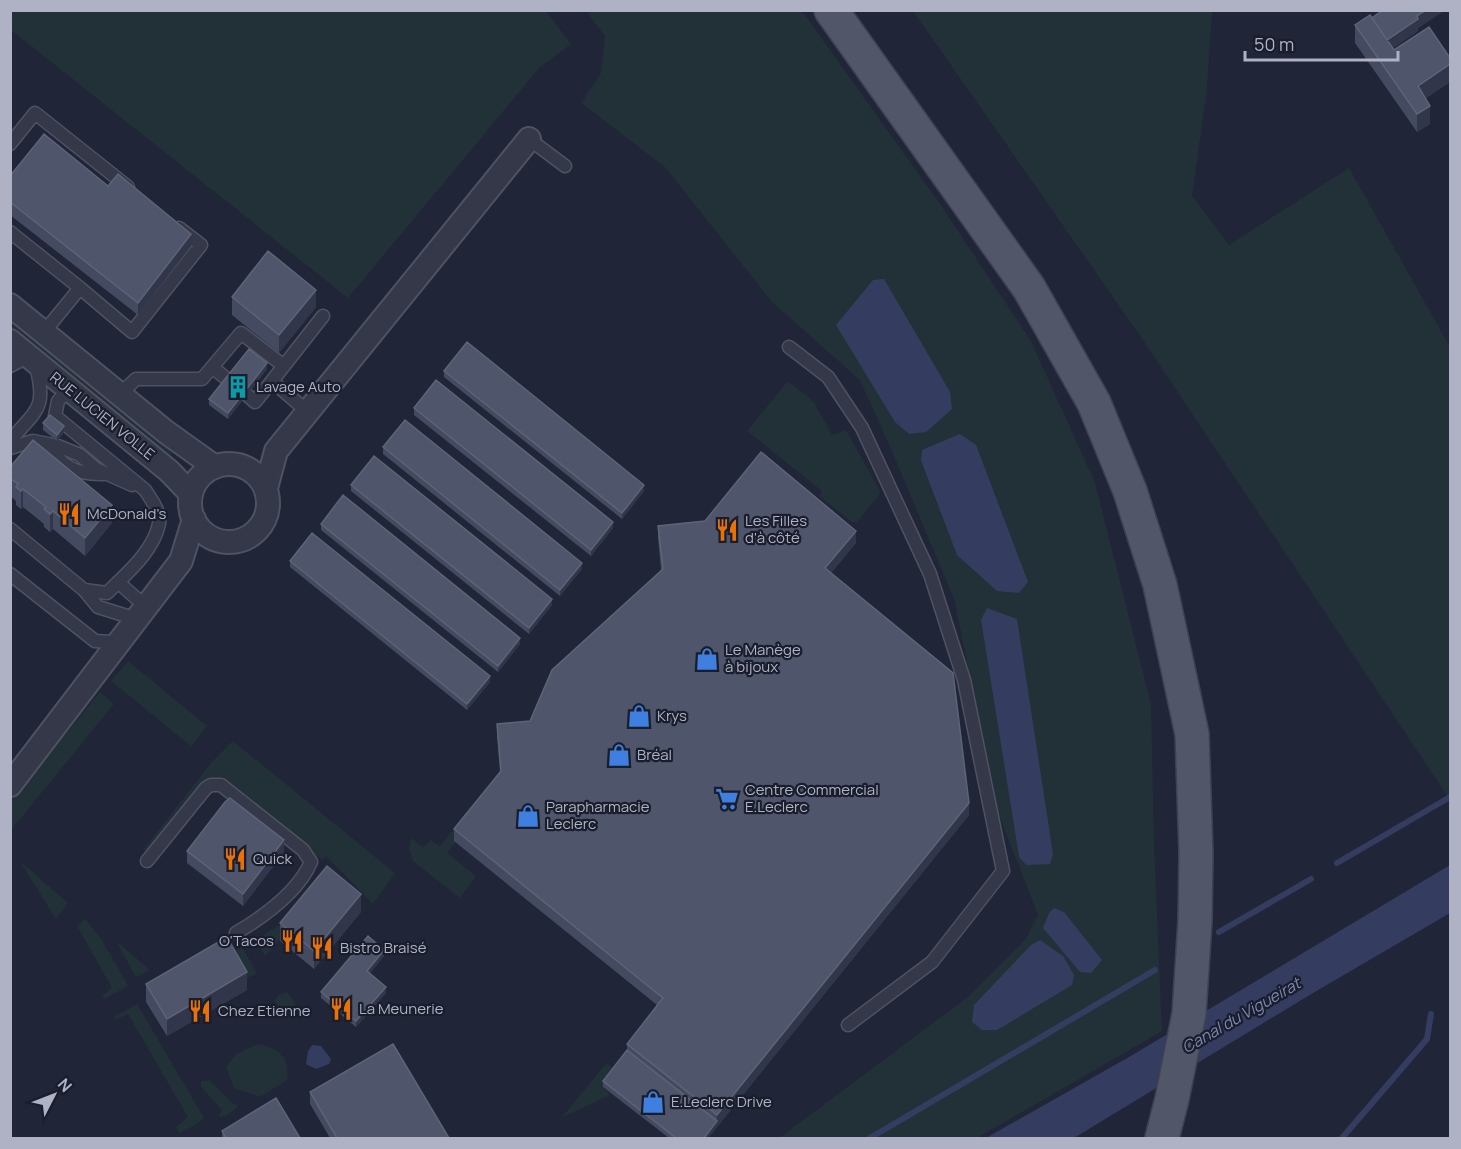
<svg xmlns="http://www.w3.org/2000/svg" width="1461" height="1149" viewBox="0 0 1461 1149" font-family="Manrope,sans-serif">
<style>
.green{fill:#223138;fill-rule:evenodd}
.water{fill:#343d5f}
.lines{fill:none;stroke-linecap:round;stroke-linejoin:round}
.stream{stroke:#343d5f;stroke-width:6}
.service-casing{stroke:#4e5262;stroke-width:15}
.minor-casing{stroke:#4e5262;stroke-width:26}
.primary-casing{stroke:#3d4151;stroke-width:36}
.service{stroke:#343848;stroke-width:12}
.minor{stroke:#343848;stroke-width:22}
.primary{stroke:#515668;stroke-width:33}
.wall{fill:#444a5f}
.shaded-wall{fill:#31364a}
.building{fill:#4f556a;stroke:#5e6478;stroke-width:1.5}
.labels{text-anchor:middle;stroke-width:4.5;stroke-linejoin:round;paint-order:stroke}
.poi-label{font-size:15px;fill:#aeb2c4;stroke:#191d2c;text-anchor:start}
.street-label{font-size:15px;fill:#aeb2c4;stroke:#191d2c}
.water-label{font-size:16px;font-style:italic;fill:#7e89b2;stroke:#191d2c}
</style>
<rect width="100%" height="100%" fill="#202537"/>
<path class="green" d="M10,11h536l25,33 -32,24 -191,230 -337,-268z
M586,11h216l140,196 89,134 64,142 56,221 3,141 8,186 -185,107h-198l189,-141 58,-58 12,-24 -39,-100 -45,-216 -60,-143 -34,-76 -88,-78 -107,-135 -84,-64 20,-30 4,-37zM922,450l35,105 -36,-93zM981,620l45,245 -7,-8z
M913,11h299l-5,78 -15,107 37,49 120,-77 101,179v453l-311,-466z
M10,317l164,133 -6,11 -157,-128z
M788,381l26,21 18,33 14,-5 33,59 1,5 -23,28h-5l-33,-26 3,-5 -75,-60z
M128,661l79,65 -16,20 -80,-65z
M100,692l14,12 -103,126v-29z
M233,741l162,132 -22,31 -47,-48 -4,4 -102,-81 -14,1 -58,74 -5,-4 68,-87z
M501,783l-54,70 29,23 -16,22 -47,-37 -4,-12 2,-11 12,10 8,-8 9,6 51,-62z
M22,863l46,40 -12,16 -35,-56z
M85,919l17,21 26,46 -23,13 -3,-3 10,-8 -35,-62z
M284,922l-3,17 -16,17 -9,-16z
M116,941l34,29 -14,7z
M242,947l15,26 -13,7 -15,-25z
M287,992l8,11 1,10 -11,6 -8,-13 -2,-6 4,-5z
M137,1004l67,114 -7,6 -18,9 -3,-6 12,-10 -60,-103 -13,6 -1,-3z
M258,1044c20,4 33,13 29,36l-27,17 -26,-9 -8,-21 10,-13z
M606,1064l10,6 -13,17 7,8 -49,23z
M201,1081h9l22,22 6,2c-5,7 -11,11 -19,12l3,-7 -21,-23z"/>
<path class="water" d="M884,279l66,113 2,17 -26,23 -17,2 -14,-12 -59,-97 37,-45z
M960,434l16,11 52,137 -9,11 -22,-2 -40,-36 -36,-94 1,-11z
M987,608l30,11 36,235 -3,10 -24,1 -7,-8 -38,-237z
M1450,865v48l-137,80 -239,145h-88l143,-81z
M1054,908l10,4 38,48 -11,13 -11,-1 -37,-44 6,-15z
M1040,940l23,16 11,19 -2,10 -75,45h-15l-10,-8 2,-17 57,-60z
M312,1045l9,1 10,13 -2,5 -13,5 -10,-5 2,-13z"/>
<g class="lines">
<path class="stream" d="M1337,863l113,-66
M1219,932l92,-53
M870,1138l285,-168
M1342,1138l85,-99 4,-25"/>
<g class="service-casing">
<path id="service" d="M529,139l36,27
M10,144l25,-31 93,74
M10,232l70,56 -36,44
M80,288l52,44 69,-87 -22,-17
M789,347l39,30 34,51 68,146 34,106 39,191 -71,91 -84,63
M10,366l19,-10
M212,367l16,13
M120,394l16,-15h66l39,-46 43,33
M247,395l8,7 17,-21
M308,412l-36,-31 51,-65
M10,441c27,-32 37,-32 26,-75
M47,444c15,23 29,31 57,30
M10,448l23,-7 25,5 22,9 16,14 36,16
M10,529l74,61 23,3c19,-19 46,-41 52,-69 2,-12 -8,-25 -14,-34l-90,-74 3,-15 11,-12
M10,574l85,67 17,1 7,-5
M118,582l28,25
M84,590l14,17 29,9 8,5
M147,861l59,-73 5,-3h10l82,65 8,12c-13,30 -48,55 -75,71"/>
</g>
<g class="minor-casing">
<path id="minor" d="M10,305l156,127 49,35
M10,341l159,130 22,23
M190 503a39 39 0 1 1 78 0a39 39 0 1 1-78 0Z
M266,488l10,-37 253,-312
M10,785l171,-224 13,-42"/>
</g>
<g class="primary-casing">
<path id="primary" d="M831,10l198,278 65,115 36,88 30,94 32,149 4,119 -1,68 -6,93 -17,85 -10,39"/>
</g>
<use href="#service" class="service"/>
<use href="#minor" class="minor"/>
<use href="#primary" class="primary"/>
</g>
<path class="wall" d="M1383,10h62l-27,18v3l-25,17 1,2 56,32 -24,16 4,26 -13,8 -62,-89v-18l17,-7z
M10,176l98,10 83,60 -53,69 -128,-100z
M232,297l84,10 -37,46 -47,-38z
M267,369l-39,50 -19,-14v-6z
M444,371l200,120 -22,28 -178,-142z
M414,408l199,120 -22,28 -177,-141z
M43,423l21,9 -7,9 -14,-11z
M383,447l199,122 -22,27 -177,-142z
M10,467l102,56 -27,33 -32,-27 -3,3 -6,-5v-3l-21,-17 -2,2 -5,-4v-4l-6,-5z
M351,485l201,120 -23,29 -178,-143z
M321,524l199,120 -22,28 -177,-142z
M658,526l198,17 -25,30 138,242 -261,323h-39l-66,-51v-6l24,-31v-6l30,-39 -203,-164v-12l46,-56 -3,-37v-12l33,-3 131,-151 -3,-32z
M290,561l200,121 -23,28 -177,-143z
M187,851l97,1 -41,54 -56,-43z
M361,912l-47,57 -34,-28v-18z
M384,956l-14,17 16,20 -30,34 -35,-29v-6z
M146,984l101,6 -80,46 -21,-34z
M310,1092l139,46h-119l-20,-34z
M222,1131l78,7h-77l-1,-1z"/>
<path class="shaded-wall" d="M1426,10h19l-27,18v3l-33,23v-12l32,-26z
M1450,64v18l-32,21v-17z
M1430,106v18l-13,8v-18z
M191,234v12l-53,69v-12z
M316,290v17l-37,46v-18z
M267,363v6l-39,50v-6z
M64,426v6l-7,9v-6z
M644,485v6l-22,28v-6z
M23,489v18l-2,2v-18z
M112,505v18l-27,33v-18z
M53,511v18l-3,3v-18z
M613,522v6l-22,28v-6z
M856,531v12l-31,37v-12z
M582,563v6l-22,27v-6z
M552,599v6l-23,29v-6z
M520,638v6l-22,28v-6z
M490,676v6l-23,28v-6z
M969,803v12l-261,323h-4l13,-17v-6z
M284,840v12l-41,54v-12z
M361,894v18l-47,57v-18z
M384,950v6l-17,21v-6z
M247,972v18l-80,46v-17z
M386,987v6l-30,34v-6z"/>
<path class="building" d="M1383,10h43l-9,6 1,3 -31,21 -15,-22z
M1370,15l24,35 35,-23 21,31v6l-32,22 12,20 -13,8 -62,-89z
M44,134l64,52 10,-12 73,60 -53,69 -128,-101v-26z
M268,251l48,39 -37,45 -47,-38z
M467,342l177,143 -22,28 -178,-142z
M249,349l18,14 -39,50 -19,-14z
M436,380l177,142 -22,28 -177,-142z
M50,415l14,11 -7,9 -14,-12z
M405,420l177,143 -22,27 -177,-143z
M33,440l79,65 -27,33 -32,-27 -3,3 -6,-5 2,-2 -23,-18 -2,2 -5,-4 2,-3 -8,-6v-11z
M761,452l95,79 -31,37 128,105 16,130 -252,312 -90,-71 36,-46 -209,-169 47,-58 -4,-47 33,-3 22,-51 111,-101 -5,-43 47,-5z
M374,456l178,143 -23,29 -178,-143z
M343,495l177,143 -22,28 -177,-142z
M312,533l178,143 -23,28 -177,-143z
M230,798l54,42 -41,54 -56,-43 38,-49z
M327,866l34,28 -47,57 -34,-28z
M368,936l16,14 -17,21 19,16 -30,34 -35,-29z
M227,937l20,35 -80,47 -21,-35z
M393,1044l56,94h-112l-27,-46z
M627,1050l90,71 -13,17h-28l-73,-57z
M276,1098l24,40h-74l-4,-7z"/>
<defs>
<g id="building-bare" transform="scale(1.8)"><path d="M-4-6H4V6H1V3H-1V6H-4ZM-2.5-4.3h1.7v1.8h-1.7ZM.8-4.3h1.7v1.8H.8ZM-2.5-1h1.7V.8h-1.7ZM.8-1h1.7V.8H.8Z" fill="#0f9aa8" stroke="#191d2c" stroke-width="2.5" paint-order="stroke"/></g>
<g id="restaurant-bare" transform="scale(1.8)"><path d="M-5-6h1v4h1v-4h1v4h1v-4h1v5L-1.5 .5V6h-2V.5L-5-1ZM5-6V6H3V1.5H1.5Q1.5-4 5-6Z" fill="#e8710a" stroke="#191d2c" stroke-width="2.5" paint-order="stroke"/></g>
<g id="shop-bare" transform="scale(1.8)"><path d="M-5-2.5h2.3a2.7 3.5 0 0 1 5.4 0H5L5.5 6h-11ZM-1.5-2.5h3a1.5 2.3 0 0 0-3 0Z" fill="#3f7fe0" stroke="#191d2c" stroke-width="2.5" paint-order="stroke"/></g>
<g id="supermarket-bare" transform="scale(1.8)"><path d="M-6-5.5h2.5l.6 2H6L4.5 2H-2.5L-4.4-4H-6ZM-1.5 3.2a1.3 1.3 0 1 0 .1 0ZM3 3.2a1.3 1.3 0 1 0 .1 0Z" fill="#3f7fe0" stroke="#191d2c" stroke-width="2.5" paint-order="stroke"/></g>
</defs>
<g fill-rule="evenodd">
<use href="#building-bare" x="238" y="387"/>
<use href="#restaurant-bare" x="69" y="514"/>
<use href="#restaurant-bare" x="727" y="530"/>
<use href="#shop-bare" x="707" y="659"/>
<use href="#shop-bare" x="639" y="716"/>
<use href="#shop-bare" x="619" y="755"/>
<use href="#supermarket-bare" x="727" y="799"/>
<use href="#shop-bare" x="528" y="816"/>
<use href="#restaurant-bare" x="235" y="859"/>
<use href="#restaurant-bare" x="292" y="941"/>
<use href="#restaurant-bare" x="322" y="948"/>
<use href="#restaurant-bare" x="341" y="1009"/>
<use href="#restaurant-bare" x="200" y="1011"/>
<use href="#shop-bare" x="653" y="1102"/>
</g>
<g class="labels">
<g class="poi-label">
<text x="256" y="392">Lavage Auto</text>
<text x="87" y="519">McDonald's</text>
<text x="745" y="526">Les Filles<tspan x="745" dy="17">d'à côté</tspan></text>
<text x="725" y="655">Le Manège<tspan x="725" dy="17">à bijoux</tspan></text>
<text x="657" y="721">Krys</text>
<text x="637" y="760">Bréal</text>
<text x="745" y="795">Centre Commercial<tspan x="745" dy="17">E.Leclerc</tspan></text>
<text x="546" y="812">Parapharmacie<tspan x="546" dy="17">Leclerc</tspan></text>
<text x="253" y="864">Quick</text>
<text x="274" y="946" text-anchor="end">O'Tacos</text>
<text x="340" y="953">Bistro Braisé</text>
<text x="359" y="1014">La Meunerie</text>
<text x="218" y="1016">Chez Etienne</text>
<text x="671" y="1107">E.Leclerc Drive</text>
</g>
<g class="street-label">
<text transform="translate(102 416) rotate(39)" y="5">RUE LUCIEN VOLLE</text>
</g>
<g class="water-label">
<text transform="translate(1241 1015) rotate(-30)" y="6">Canal du Vigueirat</text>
</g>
</g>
<rect width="1461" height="1149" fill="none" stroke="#aeb2c4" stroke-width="24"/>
<g transform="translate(54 1095) rotate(48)" stroke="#191d2c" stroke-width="4.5" paint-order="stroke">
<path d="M0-4.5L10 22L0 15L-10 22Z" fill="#aeb2c4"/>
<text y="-9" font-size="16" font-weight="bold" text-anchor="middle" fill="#aeb2c4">N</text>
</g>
<path d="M1245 51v9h153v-9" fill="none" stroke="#aeb2c4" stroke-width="3"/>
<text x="1254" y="51" font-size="18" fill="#aeb2c4" stroke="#191d2c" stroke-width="4.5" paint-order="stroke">50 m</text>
</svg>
